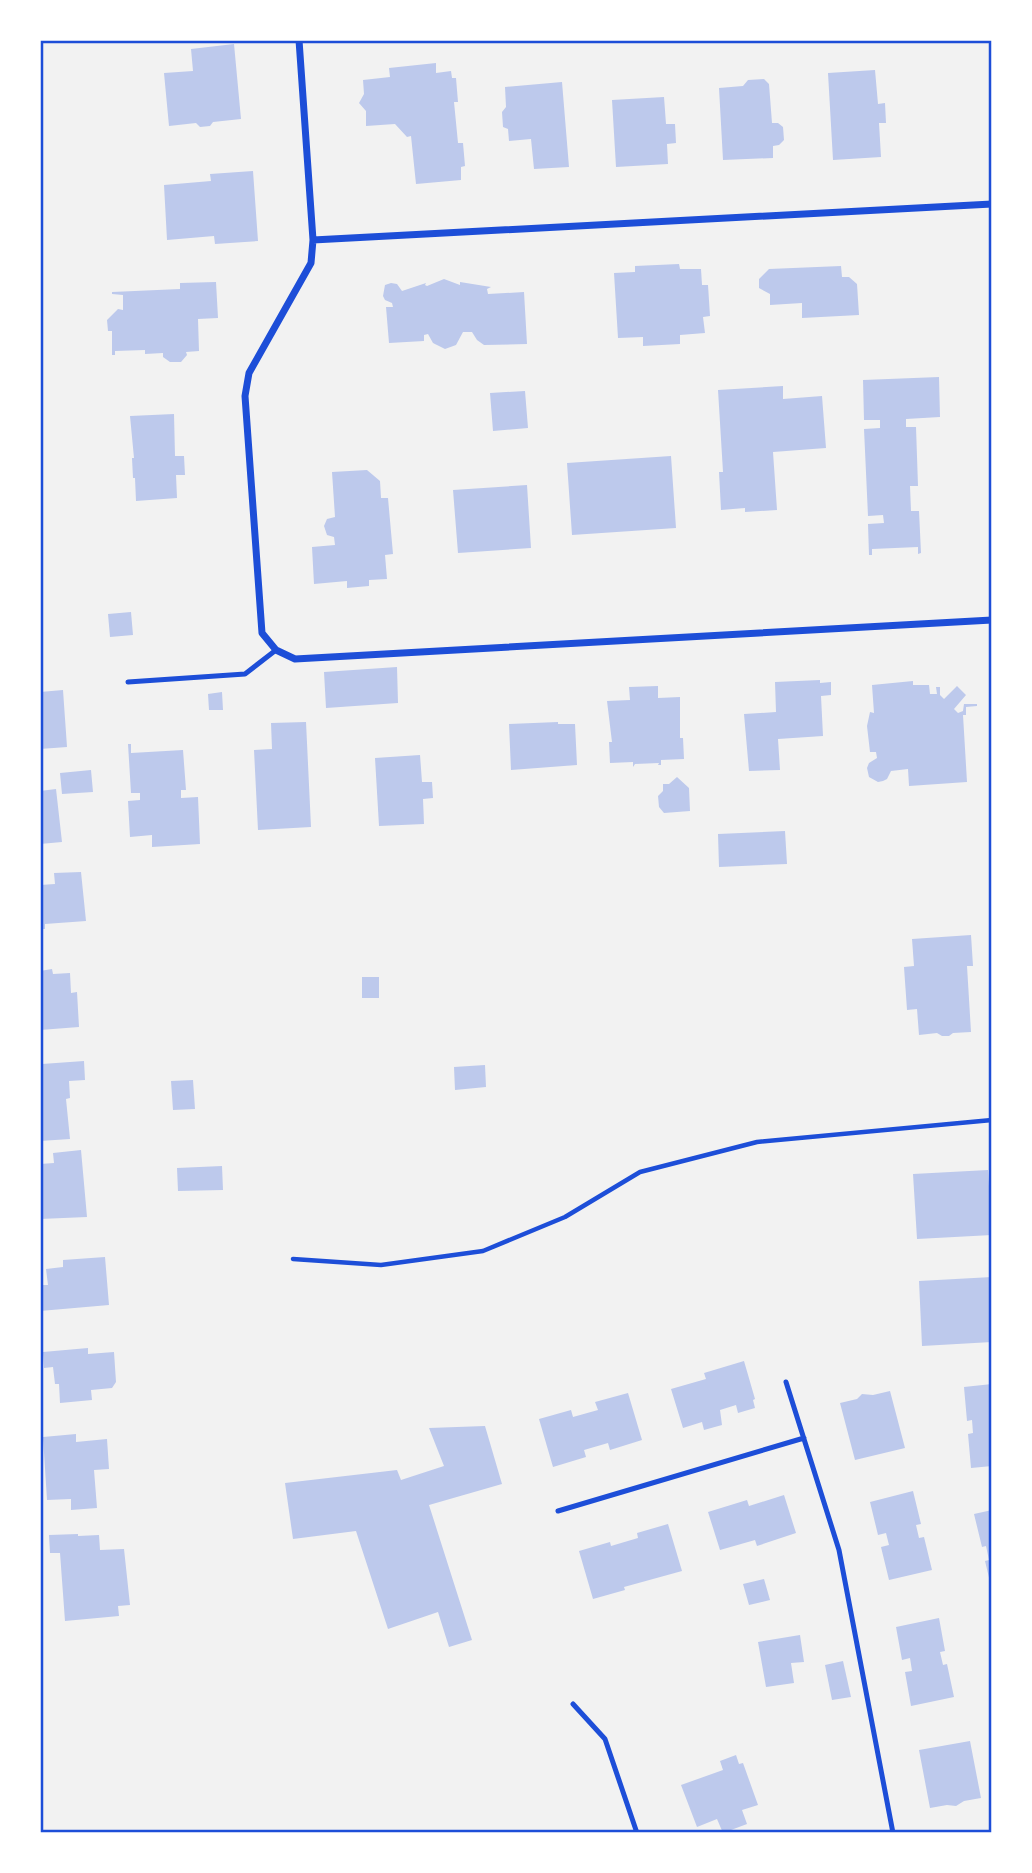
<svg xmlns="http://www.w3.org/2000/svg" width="1032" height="1873" viewBox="0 0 1032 1873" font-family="Jost,sans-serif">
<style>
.building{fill:#bdc9ec}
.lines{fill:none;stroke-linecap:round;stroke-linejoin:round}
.path{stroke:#1d4ed8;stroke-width:4.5}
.service{stroke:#1d4ed8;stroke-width:5}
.minor{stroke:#1d4ed8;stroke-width:7}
.neatline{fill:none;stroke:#1d4ed8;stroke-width:2.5}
</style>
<rect width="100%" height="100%" fill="#f2f2f2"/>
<path class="building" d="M234,44l7,75 -28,3 -3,4 -10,1 -4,-4 -27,3 -5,-53 29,-2 -2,-22z
M436,63v10l15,-2 1,7h4l2,24h-4l4,41h5l2,23 -4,1v13l-45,4 -5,-48 -4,1 -12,-13 -29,2v-15l-7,-8 5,-9 -1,-14 27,-3 -1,-9z
M875,70l3,34 7,-1 1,20h-7l2,34 -48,3 -5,-87z
M764,79l5,5 3,39h6l5,4 1,13 -5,5 -6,1v12l-50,2 -4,-72 24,-2 5,-6z
M562,82l7,85 -35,2 -3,-30 -22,2 -1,-12 -5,-2 -1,-15 4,-5 -1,-20z
M664,97l2,27h9l1,19 -9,1 1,20 -52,3 -4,-67z
M253,171l5,70 -43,3 -1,-8 -47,4 -3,-55 47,-4 -1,-7z
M679,264l1,5h21l1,16h6l2,31 -7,1 2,16 -25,2v9l-37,2v-9l-25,1 -4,-65 21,-1v-6z
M841,266l1,11h7l8,7 2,31 -57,3v-15l-32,2v-11l-11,-6v-9l10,-10z
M444,279l16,6v-3l31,5 -4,2 1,5 36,-2 3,52 -43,1 -7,-5 -5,-8h-9l-7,13 -11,4 -12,-6 -5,-9 -4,1v6l-35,2 -3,-36h7l-1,-4 -7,-3 -2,-4 2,-11 6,-2 6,1 5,7 24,-8 -1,2 2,1z
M216,282l2,36 -20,1 1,32 -13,1 1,3 -6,7h-11l-7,-5v-4l-18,1v-4l-30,1v4h-3v-24h-4l-1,-11 11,-11 5,1v-15l-11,-1v-2l68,-3v-6z
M939,377l1,40 -34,2v8h10l2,59h-8l1,25h8l2,42 -3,1v-7l-46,2v6h-3l-1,-31 16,-1 -1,-8 -15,1 -4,-87 16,-1v-8h-16l-1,-40z
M783,386v13l39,-3 4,52 -53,4 4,58 -32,2v-4l-24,2 -2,-38h4l-5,-82z
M525,391l3,37 -35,3 -3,-38z
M174,414l1,42h9l1,19h-9l1,23 -41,3 -1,-23h-2l-1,-20h2l-4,-42z
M671,456l5,72 -104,7 -5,-72z
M367,470l13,11 1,17h7l5,56 -8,1 2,24 -18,1v6l-22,2v-7l-33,3 -2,-37 23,-2 -1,-8 -7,-2 -3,-9 3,-7 8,-2 -3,-45z
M527,485l4,63 -73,5 -5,-63z
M131,612l2,23 -23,2 -2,-23z
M397,667l1,36 -72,5 -2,-36z
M820,680v3l11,-1v13l-10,1 2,40 -45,3 2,31 -31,1 -5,-57 32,-2 -1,-30z
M913,681v4h16l1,9h7l-1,-7h4v8l4,4 13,-13 9,9 -12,14 4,4 5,-2 1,-7h13v2l-11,1v8h-3l4,67 -58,4 -1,-17 -17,2 -4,8 -4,2 -5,1 -9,-5 -2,-9 2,-5 8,-5 -1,-6h-6l-3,-26 3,-14 4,1 -2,-28z
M658,686v12l22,-1v41h3l1,21 -23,1v5h-3l1,-2 -24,1 -2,3v-5l-23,1 -1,-21h3l-5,-41 23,-1 -1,-13z
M63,690l4,57 -27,2v-57z
M222,692l1,18h-14l-1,-16z
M306,722l5,105 -53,3 -4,-80 18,-1 -1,-26z
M558,722v2h17l2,41 -66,5 -2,-46z
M128,744h3v9l52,-3 3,40h-5v8l17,-1 2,47 -48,3v-12l-22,2 -2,-36 12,-1v-7h-9z
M420,755l2,27h10l1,16 -10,1 1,25 -45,2 -4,-68z
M91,770l2,22 -31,2 -2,-21z
M677,777l12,11 1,23 -26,2 -5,-6 -1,-11 5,-5v-7h6z
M56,789l6,53 -22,2v-53z
M785,831l2,33 -68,3 -1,-33z
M81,872l5,49 -41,3v5h-5v-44l15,-1 -1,-11z
M971,935l2,31h-6l4,66 -18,1 -4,3h-7l-5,-3 -18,2 -2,-26 -10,1 -3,-43 10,-1 -2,-27z
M52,969l1,5 17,-1 1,20 6,-1 2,35 -39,3v-59z
M362,977h17v21h-17z
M84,1061l1,19 -16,1 1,17 -4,1 4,40 -30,2v-70h3l-1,-7z
M485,1065l1,22 -31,3 -1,-23z
M193,1080l2,29 -22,1 -2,-29z
M81,1150l6,67 -47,2v-55l14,-1 -1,-10z
M222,1166l1,24 -45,1 -1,-23z
M988,1170l4,65 -75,4 -4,-65z
M105,1257l4,48 -69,6v-26h8l-2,-16 17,-2v-7z
M992,1277v65l-70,4 -3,-65z
M88,1348v6l26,-2 2,30 -4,6 -21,2 1,10 -32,3 -1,-19h-4l-2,-17 -9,1 -1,-16z
M744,1361l11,38 -2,1 2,8 -17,5 -2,-8 -16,5 2,15 -18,5 -2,-8 -19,6 -12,-39 35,-10 -2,-6z
M992,1384v82l-21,2 -3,-34 5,-1 -1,-13 -5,1 -3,-34z
M890,1391l15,57 -50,12 -15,-57 17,-4 5,-5 11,1z
M628,1393l14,47 -32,10 -2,-7 -24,7 2,7 -33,10 -14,-48 32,-9 2,7 25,-7 -3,-8z
M485,1426l17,58 -73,21 43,135 -23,7 -11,-35 -50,17 -32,-98 -63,8 -8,-56 112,-13 4,10 43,-14 -15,-38z
M76,1434v8l31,-3 2,30 -15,1 3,38 -26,2v-11l-24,1 -4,-63z
M913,1491l8,33 -5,1 3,13 5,-1 8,33 -43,10 -8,-33 8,-2 -3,-12 -8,2 -8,-33z
M784,1495l12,38 -39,13 -2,-6 -35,10 -12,-38 39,-12 2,6z
M992,1510v76h-1l-6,-25 4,-1 -3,-14 -4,1 -8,-33z
M668,1524l14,47 -58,16 1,3 -32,9 -14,-48 31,-9 1,4 27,-8 -1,-5z
M78,1534v2l21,-1 1,15 24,-1 6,56 -12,1 1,10 -54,5 -5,-68h-10l-1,-18z
M764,1579l6,21 -21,5 -6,-21z
M939,1618l6,33 -5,1 3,13 4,-1 7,33 -43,9 -6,-34 7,-1 -2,-13 -8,2 -6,-33z
M800,1635l4,27 -13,1 3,20 -28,4 -8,-45z
M843,1661l8,36 -19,3 -7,-35z
M970,1741l11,57 -17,3 -8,5 -9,-1 -17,3 -11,-58z
M736,1755l3,9 4,-1 15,42 -16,5 5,14 -24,9 -6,-14 -20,8 -16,-42 42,-15 -3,-9z"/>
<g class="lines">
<path class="path" d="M293,1259l88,6 102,-14 82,-34 75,-45 117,-30 235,-22"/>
<path class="service" d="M128,682l117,-8 31,-24
M786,1382l53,168 54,283
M558,1511l246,-73
M573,1704l32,35 32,94"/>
<path class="minor" d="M299,40l14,200 -2,23 -62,110 -4,23 17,237 14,17 19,9 697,-39
M313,240l679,-36"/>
</g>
<rect width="1032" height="1873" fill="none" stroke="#ffffff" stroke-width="84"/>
<rect x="42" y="42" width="948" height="1789" class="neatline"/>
</svg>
